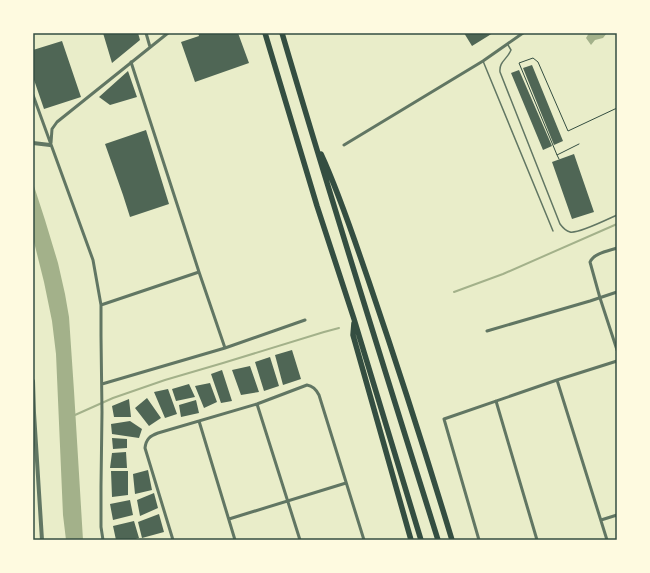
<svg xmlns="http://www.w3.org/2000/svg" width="650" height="573" viewBox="0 0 650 573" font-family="'Sofia Sans Condensed',sans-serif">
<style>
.water{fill:#a3b18a}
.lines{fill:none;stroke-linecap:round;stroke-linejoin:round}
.stream{stroke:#a3b18a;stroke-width:2}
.building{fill:#4f6655}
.path{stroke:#344e41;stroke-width:1}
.service{stroke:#617663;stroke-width:1.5}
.minor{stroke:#617663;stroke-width:3}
.tertiary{stroke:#617663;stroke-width:4}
.motorway{stroke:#344e41;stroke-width:5.5}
.neatline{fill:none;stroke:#344e41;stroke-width:1.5}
</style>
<rect width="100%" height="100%" fill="#e9edc9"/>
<path class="water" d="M589,33h18l-4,5 -8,2 -4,5 -5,-7z
M33,183l12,37 13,43 7,31 4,23 5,74 9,149h-17l-3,-25 -7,-161 -4,-33 -8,-39 -11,-44z"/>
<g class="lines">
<path class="stream" d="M454,292l49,-18 114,-50
M75,415l38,-17 52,-18 58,-17 101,-31 15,-4"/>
</g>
<path class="building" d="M103,33h35l2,7 -28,23z
M198,33h40l11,30 -54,19 -14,-40 18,-6z
M464,33h29l-21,13z
M62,41l19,56 -37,12 -11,-32v-27z
M532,65l31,76 -9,4 -31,-77z
M519,70l33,76 -9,4 -32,-77z
M128,71l9,26 -27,8 -11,-8z
M146,130l23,74 -39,13 -7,-22 -18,-51z
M574,154l20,58 -22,7 -20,-57z
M292,350l9,29 -18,6 -8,-30z
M270,357l9,29 -15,5 -9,-29z
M250,366l9,26 -18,3 -9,-25z
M222,370l10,31 -11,2 -10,-29z
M210,383l7,19 -13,6 -9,-22z
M189,384l6,13 -19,4 -4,-12z
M168,389l9,25 -12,4 -11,-26z
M147,398l14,20 -12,8 -14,-18z
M129,399l2,18h-17l-2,-11z
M196,400l3,13 -18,4 -2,-12z
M130,421l12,8 -3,9 -27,-4 -1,-10z
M112,438l15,1v9l-14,1z
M126,452l1,16h-17l2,-15z
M148,470l4,20 -17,4 -2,-20z
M111,471h17v24l-16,2z
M154,493l4,15 -18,8 -3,-16z
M130,500l3,15 -20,5 -3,-16z
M159,514l5,18 -22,6 -4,-16z
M134,521l5,17 -7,2h-16l-3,-14z"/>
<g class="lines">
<path class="path" d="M579,144l-22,11 -38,-92 14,-5 5,4 30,69 49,-23
M557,155l2,4"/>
<path class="service" d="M508,45l3,5 -1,2c-4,8 -11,10 -10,20l60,152c3,4 6,7 10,8 8,2 38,-13 47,-17
M483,61l70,170"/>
<path class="minor" d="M146,33l4,14
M131,62l68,210 26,76
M33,95l60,165 8,45v31l1,76 -1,74v41l2,13
M51,143l1,-14 5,-7 111,-89
M344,145l139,-84 40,-28
M617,248c-9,3 -23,5 -27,14l10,36 17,52
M101,305l98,-33
M487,331l103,-30 27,-9
M557,380l50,160
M102,384l123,-36 80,-28
M496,401l41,139
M257,404l43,136
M199,421l36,119
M229,519l117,-36
M601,520l16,-5
M173,540l-28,-92c1,-9 5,-12 13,-15l99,-29 50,-19c6,1 9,4 12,10l45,145
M479,540l-35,-121 113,-39 60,-19"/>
<path class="tertiary" d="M33,143l17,2
M33,381l1,32 8,127"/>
<path class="motorway" d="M265,33l52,173 37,113 67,221
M282,33c50,170 103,338 156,507
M321,154c19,41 33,85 48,128 29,85 57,172 83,258
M354,323l-1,12 58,205"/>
</g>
<rect width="650" height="573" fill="none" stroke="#fefae0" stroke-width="68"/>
<rect x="34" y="34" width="582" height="505" class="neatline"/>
</svg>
